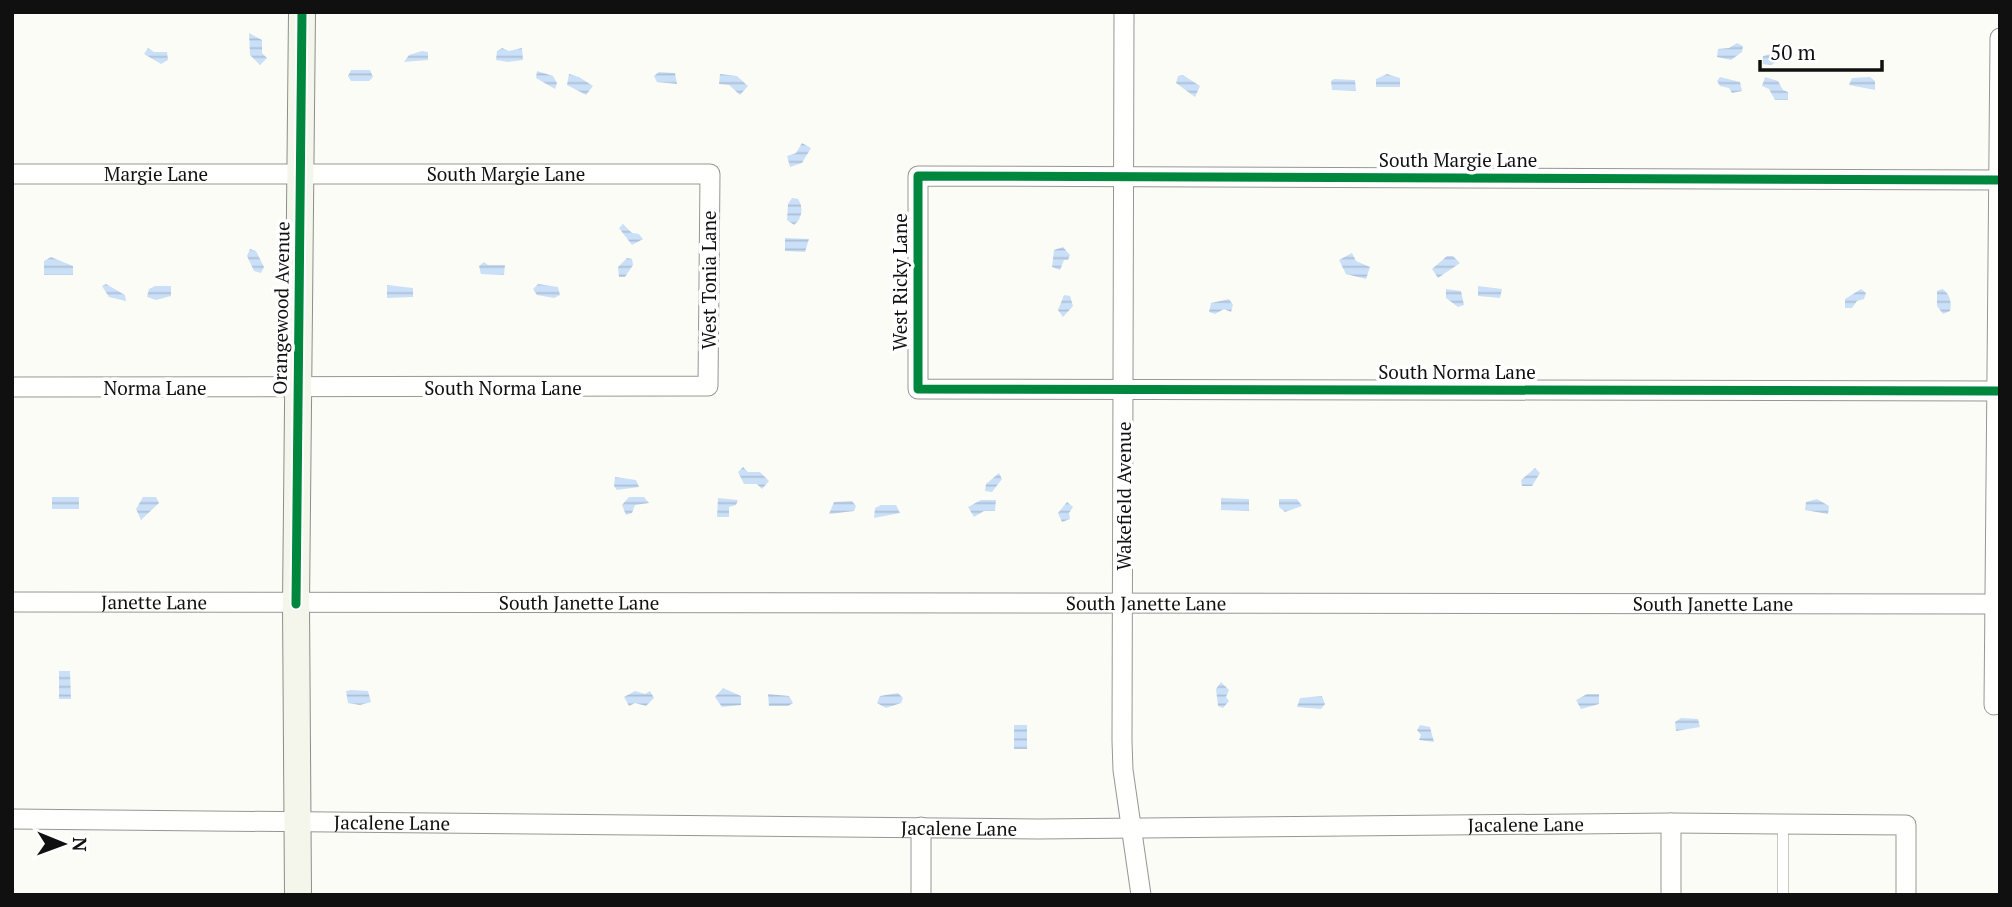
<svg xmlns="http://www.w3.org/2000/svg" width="2012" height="907" viewBox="0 0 2012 907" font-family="'PT Serif',serif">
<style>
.water{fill:url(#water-rules)}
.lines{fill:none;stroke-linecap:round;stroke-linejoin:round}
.service-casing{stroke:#969694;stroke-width:11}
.minor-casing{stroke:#969694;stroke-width:21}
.secondary-casing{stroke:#8d8d8a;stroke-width:28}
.service{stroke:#fffffe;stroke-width:10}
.minor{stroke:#fffffe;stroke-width:19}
.secondary{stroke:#f5f6eb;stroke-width:26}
.cycleway-casing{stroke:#fff;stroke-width:13}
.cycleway{stroke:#00873e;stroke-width:9}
.labels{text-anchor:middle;stroke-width:7;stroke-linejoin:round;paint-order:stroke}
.street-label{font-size:19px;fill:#101010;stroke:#fff}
</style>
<defs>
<pattern id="water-rules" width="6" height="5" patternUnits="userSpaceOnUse" patternTransform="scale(1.75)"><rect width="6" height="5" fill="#cae0f8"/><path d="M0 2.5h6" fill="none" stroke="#acbfd4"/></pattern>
</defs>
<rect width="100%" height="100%" fill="#fcfcf6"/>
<path class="water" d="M249,33l13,7v13l5,5 -7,7 -10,-10z
M1737,43l6,3 -1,6 -11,8 -14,-3 1,-8 11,-1z
M1776,47l11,1 1,8 -17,9 -8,-1v-8l11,-3z
M148,48l6,4h13l1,8 -7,4 -17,-10z
M502,48l7,3 13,-3 1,12 -15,2 -12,-2 1,-9z
M422,51l6,1v8l-24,2 5,-7z
M351,70h19l3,7 -4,4h-18l-3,-5z
M537,71l16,5 4,7 -2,6 -19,-11z
M659,72l16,1 2,11 -20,-2 -3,-6z
M569,74l10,3 14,9 -7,9 -19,-10z
M720,74l17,2 11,10 -8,9 -11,-10 -10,-1z
M1387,74l13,4v9h-24v-8z
M1183,75l17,11 -5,11 -19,-14 2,-7z
M1720,77l20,5 2,9 -10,2 -3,-5 -9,-2 -3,-5z
M1765,77l13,4 5,9 5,2v8h-13l-6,-11 -7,-3z
M1870,77l5,4v9l-26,-5 3,-7z
M1334,79l21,1 1,11 -24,-1 -1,-9z
M802,143l9,5 -9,15 -12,4 -3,-11 9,-3z
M792,198l6,1c6,8 4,20 -4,26l-7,-5 1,-16z
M623,224l9,9 7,1 4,5 -11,6 -13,-17z
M785,238l24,1 -4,13 -20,-1z
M1063,247l7,8 -2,5h-4l-4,10 -8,-3 2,-17z
M250,249l6,2 8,16 -3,6 -7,-2 -7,-15z
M1352,253l4,8 14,6 -4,12 -20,-5 -7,-14z
M1447,256h6l7,7 -22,15 -6,-9z
M51,257l22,9v9h-29v-14z
M627,258l5,1 1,6 -8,12h-6l-1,-10z
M484,262l4,3h17l-1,10 -23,-1 -2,-8z
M106,284l19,11 1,6 -17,-4 -7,-11z
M538,284l20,3 2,8 -6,3 -17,-3 -4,-6z
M387,285l26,3v9l-26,1z
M155,286h16v10l-15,4 -9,-3 2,-8z
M1478,286l24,3 -2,9 -22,-2z
M1446,289l15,2 3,14 -6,2 -12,-9z
M1861,289l5,4 -2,6 -7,2 -5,7h-7v-9z
M1942,289c8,4 10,14 8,22l-7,3 -6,-8v-15z
M1064,295l6,1 3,10 -10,11 -5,-7z
M1229,299l4,6 -2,7 -7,-3 -9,5 -6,-2 2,-9z
M743,467l5,5h12l9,9 -7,8 -5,-5h-13l-6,-12z
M1535,468l5,5 -8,13h-10l-1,-6z
M999,473l3,6 -10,13 -7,-1 1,-7z
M615,477l21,3 3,7 -22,3 -3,-4z
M52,497h27v12h-27z
M143,497h13l3,6 -18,17 -5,-11z
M629,497h15l5,6 -14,2 -3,8 -6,2 -4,-10z
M718,498l20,2 -2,5 -7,2v10h-12z
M1221,498l28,1v12l-28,-1z
M1279,499h18l5,7 -17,6 -6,-5z
M1817,499l12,7 -1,8 -23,-4 1,-8z
M981,500h15l-1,11h-11l-10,6 -6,-10z
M852,501l4,5 -2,5 -25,3 5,-12z
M1067,502l6,5 -4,6 1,6 -8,3 -4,-9z
M881,505h15l4,8 -26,5 1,-10z
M59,671h11l1,28h-12z
M1221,682l8,8 -3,7 3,4 -6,7 -5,-2 -2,-17z
M723,688l18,8v9l-19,2 -7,-10z
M351,690l17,1 3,11 -11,3 -12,-2 -2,-12z
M635,691l10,3 5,-3 4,7 -8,8 -11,-3 -6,3 -5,-9z
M898,693l5,5 -2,5 -15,5 -9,-5 3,-7z
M768,694l21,2 4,7 -5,3h-19z
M1587,694h12v10l-18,5 -5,-9z
M1322,696l3,8 -4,5 -24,-2 3,-9z
M1681,718l17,1 2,8 -24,4 -1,-9z
M1014,725h13v24h-13z
M1420,725l10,2 4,15 -15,-2 2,-5 -4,-5z"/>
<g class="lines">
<g class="service-casing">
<path id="service" d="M1783,895v-70"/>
</g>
<g class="minor-casing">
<g id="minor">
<path d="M1124,12l-2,729 1,29 18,125"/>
<path id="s1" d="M12,174h698l-2,212 -696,1"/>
<path d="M1997,391l-1079,-2v-213l1081,4"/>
<path id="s2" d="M12,602l1983,2"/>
<path d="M1994,705l6,-667"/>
<path id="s3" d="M12,819l1026,10 633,-6 235,2v70"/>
<path d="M921,895v-68"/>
<path d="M1671,895v-72"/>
</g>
</g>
<g class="secondary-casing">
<path id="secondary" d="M298,895l-2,-291 6,-592"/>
</g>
<use href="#service" class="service"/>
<use href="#minor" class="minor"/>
<use href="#secondary" class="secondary"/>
<g class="cycleway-casing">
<path id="cycleway" d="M1997,391l-1079,-2v-213l1081,4
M296,604l6,-592"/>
</g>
<use href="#cycleway" class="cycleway"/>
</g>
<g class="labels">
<g class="street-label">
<text x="1458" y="167">South Margie Lane</text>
<text dy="7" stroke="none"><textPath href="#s1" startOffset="144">Margie Lane</textPath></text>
<text dy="7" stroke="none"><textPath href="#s1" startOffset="494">South Margie Lane</textPath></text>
<text transform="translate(709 280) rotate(-90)" y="7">West Tonia Lane</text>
<text transform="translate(900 282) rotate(-90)" y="7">West Ricky Lane</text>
<text transform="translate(281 308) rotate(-89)" y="7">Orangewood Avenue</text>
<text x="1457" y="379">South Norma Lane</text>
<text x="155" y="395">Norma Lane</text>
<text x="503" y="395">South Norma Lane</text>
<text transform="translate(1124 496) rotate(-90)" y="7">Wakefield Avenue</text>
<text dy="7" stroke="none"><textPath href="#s2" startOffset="142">Janette Lane</textPath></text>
<text dy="7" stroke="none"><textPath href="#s2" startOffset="567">South Janette Lane</textPath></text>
<text dy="7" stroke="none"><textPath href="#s2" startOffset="1134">South Janette Lane</textPath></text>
<text dy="7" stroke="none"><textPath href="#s2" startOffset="1701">South Janette Lane</textPath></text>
<text dy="7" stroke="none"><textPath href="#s3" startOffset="380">Jacalene Lane</textPath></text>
<text dy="7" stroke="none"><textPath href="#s3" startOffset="1514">Jacalene Lane</textPath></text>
<text dy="7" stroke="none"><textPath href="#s3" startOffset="947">Jacalene Lane</textPath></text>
</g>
</g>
<rect width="2012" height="907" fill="none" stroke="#101010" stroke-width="28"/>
<g transform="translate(63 844) rotate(91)" stroke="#ffffff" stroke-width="5" paint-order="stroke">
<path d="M0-5L12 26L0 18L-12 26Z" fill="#101010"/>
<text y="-10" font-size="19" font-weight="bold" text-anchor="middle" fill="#101010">N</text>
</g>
<path d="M1760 60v10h122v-10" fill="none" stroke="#101010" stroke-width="3.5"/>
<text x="1770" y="60" font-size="21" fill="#101010" stroke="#ffffff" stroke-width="5" paint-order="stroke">50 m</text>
</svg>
